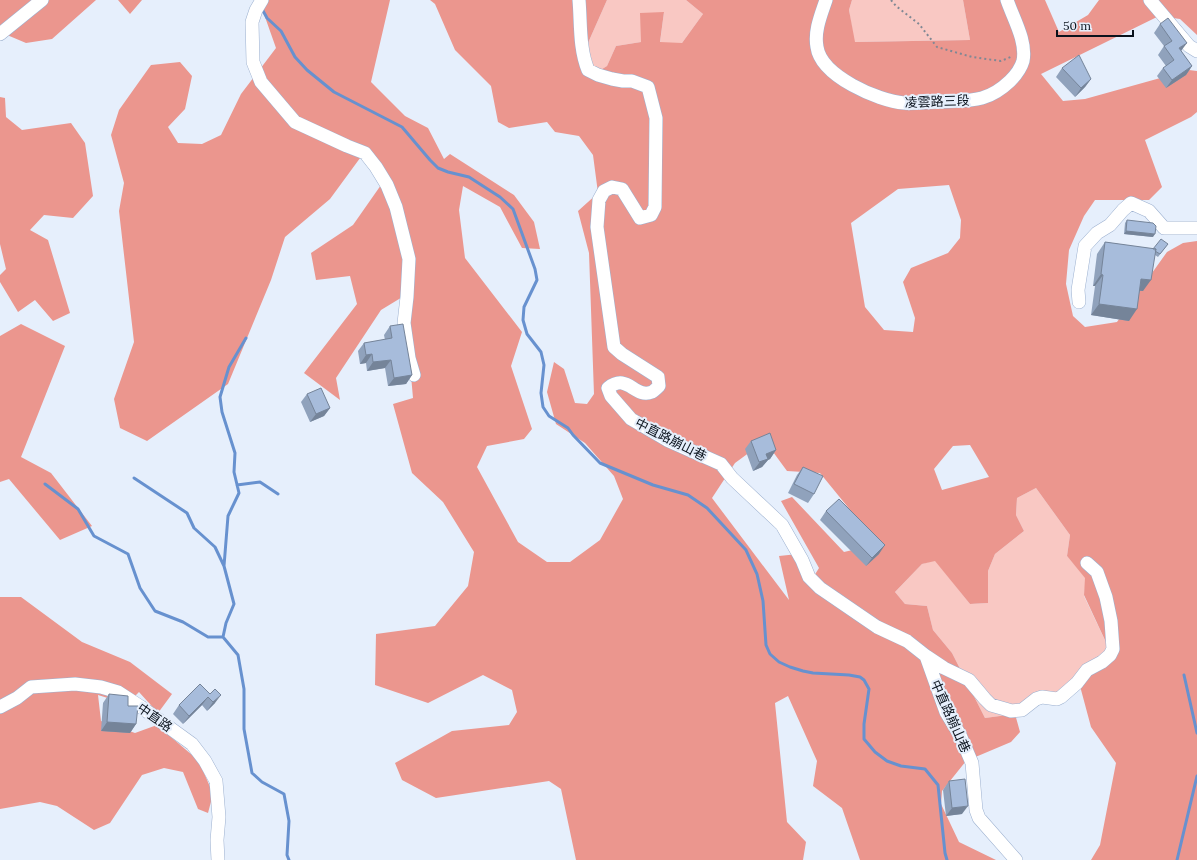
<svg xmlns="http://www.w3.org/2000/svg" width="1197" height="860" viewBox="0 0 1197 860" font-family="Lora,'Noto Sans TC',serif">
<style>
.green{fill:#f9c8c3}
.forest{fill:#eb968e;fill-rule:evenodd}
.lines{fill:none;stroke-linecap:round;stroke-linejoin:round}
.stream{stroke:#6791cf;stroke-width:3}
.minor-casing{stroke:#9cb0cf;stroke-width:14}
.path{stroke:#808894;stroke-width:2;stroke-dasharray:2 3;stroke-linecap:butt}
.minor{stroke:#fff;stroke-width:13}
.wall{fill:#90a2bc}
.shaded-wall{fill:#758499}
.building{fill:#a7bcdb;stroke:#758499}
.labels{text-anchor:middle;stroke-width:4;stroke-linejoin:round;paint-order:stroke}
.street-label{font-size:13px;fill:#0a121c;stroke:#e6effc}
</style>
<rect width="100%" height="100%" fill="#e6effc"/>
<path class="green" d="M607,0h79l17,14 -21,29h-22l4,-31 -23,30 -25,4 -9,20 -13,8 -10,-22z
M852,0h111l7,40 -116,2 -5,-32z
M1036,488l34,47 -3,21 19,22 -2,18 27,57 -45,42 -27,1 -24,18 -30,4 -33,-65 -19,-23 -6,-24 -22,-2 -10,-12 27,-28 13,-4 35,44 18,-1v-32l7,-17 29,-23 -8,-16 1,-17z"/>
<path class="forest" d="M0,0h96l-44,39 -26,4 -26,-11z
M118,0h24l-12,14z
M259,0h131l-19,82 34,34 23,12 16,31 6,-5 64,41 20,27 6,27 -18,-1 -22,-41 -37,-21 -4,24 6,48 57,74 -11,34 21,63 -8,10 -37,7 -10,21 41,75 29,20h23l30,-22 23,-41 -9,-23 -29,-33 -29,-19 -9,-32 7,-30 10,7 11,34 12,1 7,-10 -5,-141 -11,-42 20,-18 -5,-38 -14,-19 -24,-4 -8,-10 -38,6 -11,-6 -7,-36 -36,-36 -20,-46 -5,-4h177l-23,52 10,22 13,-8 9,-20 25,-4 -1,-29 24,-1 -4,30 22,1 21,-29 -17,-14h166l-3,10 6,32 115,-2 -7,-40h82l14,32 29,-17 11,-15h98v35l-17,-16 -21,-3 -118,58 22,27 22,-2 104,-29 8,1v41l-6,5 -46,23 17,47 -13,13h-54l-11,16 -15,34 -3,34 7,32 12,11 32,-5 50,-70 16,-9 14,-2v619h-106l9,-15 16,-82 -25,-36 -11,-41 31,-33 -27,-58 1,-17 -18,-22 3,-21 -34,-47 -19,10 -1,17 8,16 -29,23 -7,17v32l-18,1 -35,-43 -13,3 -27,28 10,12 22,2 6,24 19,23 33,65 30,-4 5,18 -9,10 -45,19 -24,30 -1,13 18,38 37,18h-136l-18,-52 -29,-22 4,-25 -29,-65 -13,7 12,119 19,20 -3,18h-227l-15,-71 -12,-8 -113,17 -34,-18 -7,-17 57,-32 57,-6 8,-13 -5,-22 -29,-15 -55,28 -53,-18 1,-51 59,-8 33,-40 6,-34 -31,-50 -31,-29 -19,-69 20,-6 -9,-102 -23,14 -45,68 4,22 -36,-27 53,-69 -7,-28 -34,4 -5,-27 42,-28 35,-50 -25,-21 -33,45 -45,38 -14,43 -43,104 -81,57 -27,-13 -6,-29 20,-57 -15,-131 5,-28 -13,-48 8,-25 32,-45 29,-3 12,14 -7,33 -17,18 10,16 24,1 19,-9 20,-41 35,-46zM949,185l12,35 -1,18 -12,15 -37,15 -8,14 12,36 -2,14 -29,-2 -19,-23 -14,-84 47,-34zM765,441l22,30 33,2 58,71 -34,8 -52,-55 -11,4 38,67 -5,8 -16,-22 -19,2 10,44 -77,-102 23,-35zM970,445l19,32 -47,13 -8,-21 19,-23z
M0,97l5,1 1,19 16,13 49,-7 14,20 8,53 -20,22 -29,-3 -14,15 18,10 22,73 -17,8 -18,-21 -17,12 -18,-30v-7l6,-6 -6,-25z
M21,324l44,22 -44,111 30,16 41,53 -32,14 -51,-61 -9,3v-146z
M0,597h21l61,45 48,20 42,32 -14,19 -19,-21 -12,12 -29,-9 3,26 34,12 22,-8 42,36 14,33 -5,19 -10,-4 -15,-37 -19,-4 -22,7 -32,48 -16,7 -37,-24 -17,-4 -40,7z"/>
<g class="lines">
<path class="stream" d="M262,9l5,9 14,13 14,26 12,13 27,22 68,35 28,33 8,8 10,4 21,5 31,20 13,12 22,60 2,11 -13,27 -1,13 4,14 14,18 3,13 -3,28 2,14 6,9 19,12 5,7 27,28 53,22 35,10 19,13 39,42 11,24 6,27 3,44 4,9 9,8 11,5 13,4 10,2 36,2 11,2 4,3 5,9 -5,35v15l11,13 12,9 14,5 24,3 13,16 7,68 2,7
M134,478l53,35 7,15 21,19 9,19 10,38 -8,19 -3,14
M45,484l33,25 16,27 34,18 12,34 15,23 28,11 25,15h15l15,18 6,34v40l8,44 10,9 22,12 5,27 -2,34 2,5
M237,485l23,-3 18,12
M224,566l4,-50 11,-23 -5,-21 1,-19 -13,-41 -2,-15 9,-30 17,-29
M1184,675l13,58
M1177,860l20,-84"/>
<g class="minor-casing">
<path id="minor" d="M262,0l-6,10 -4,12 1,40 8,20 34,40 52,24 18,7 11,14 11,18 9,22 13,52 -2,38 -3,26 5,35 5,17
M579,0c2,23 0,48 9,70l10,5 14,4 11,2h9l16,6 8,31 -1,89 -4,8 -11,3 -18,-29 -10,-2 -8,4 -5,9 -2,27 17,120 8,7 36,23 1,9c-2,2 -5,5 -7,6 -18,7 -24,-20 -44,-4l3,8 20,23 36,21 54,24 11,14 50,47 20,35 7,17 11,11 57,39 30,14 19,15 20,56 14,23 12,28 4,47 3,8 37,42
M826,0c-5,15 -12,31 -9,47 4,29 61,54 87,56 11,1 23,-1 33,-1 31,-2 49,2 73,-21 5,-5 11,-13 13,-20 4,-20 -10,-43 -16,-61
M1150,0l39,46 8,5
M0,34l42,-34
M1079,302l-1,-12 7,-44 12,-13 13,-8 13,-15 8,-7 18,8 15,17h33
M926,656l18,12 25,12 16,19 6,6 14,4 6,2 11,-1 14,-11 6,-2 15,2 4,-2 16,-14 10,-13 15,-8 8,-7 3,-6 -2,-28 -5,-24 -9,-25 -10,-9
M0,707l17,-9 14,-11 44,-3 26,3 17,5 23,15 51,37 13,17 11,20 3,36 -2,23 1,20"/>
</g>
<path class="path" d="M891,0l5,6 23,18 18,23 35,10 29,4 12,-5"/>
<use href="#minor" class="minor"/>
</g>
<path class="wall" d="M1160,24l21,27 11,15 -6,9 -20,13 -9,-12 6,-8 3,-2 -8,-11 6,-9 -10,-13z
M1062,68l29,11 -6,8 -10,10 -19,-20z
M1127,220l26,17 -29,-3 1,-11z
M1105,242l48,7 15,-5 -10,13 -3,-2 -12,36h-3l-11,30 -38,-6 4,-29h-2l4,-32z
M390,326l22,49 -6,9 -18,2 -3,-18 -18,3 -1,-8 -6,1 -2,-13 6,-8 21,-3 -1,-5z
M307,394l23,14 -6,8 -14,6 -9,-20z
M751,441l25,9 -6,9 -2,1 -6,7 -9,4 -8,-22z
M803,467l11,27 -6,9 -20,-10 9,-18z
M826,511l53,43 -13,12 -46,-46z
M200,684l15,19 -8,8 -5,-6 -19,19 -10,-10 6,-9z
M109,694l19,12 8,18 -6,9 -29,-2 2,-28z
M949,781l13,33 -16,2 -3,-26z"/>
<path class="shaded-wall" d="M1187,43l-6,8 -2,-3z
M1192,66l-6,9 -20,13 6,-8z
M1091,79l-6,8 -10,10 6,-9z
M1126,231l29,3 -2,3 -29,-3z
M1101,274l2,1 -8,11h-2z
M1141,279l10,1 -8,11 -10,-1z
M1099,304l38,5 -8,12 -38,-6z
M372,354l-6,9 -6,1 6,-9z
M391,360l-6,8 -18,3 6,-9z
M412,375l-6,9 -18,2 6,-8z
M330,408l-6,8 -14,6 6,-8z
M776,450l-6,9 -2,1 -6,7 -9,4 13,-17z
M885,545l-6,9 -13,12 6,-8z
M221,695l-6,8 -8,8 6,-9z
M208,697l-6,8 -19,19 6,-8z
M107,722l29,2 -6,9 -29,-2z
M968,806l-6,8 -16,2 6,-8z"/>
<path class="building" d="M1168,18l19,25 -8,5 13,18 -20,14 -9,-12 11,-8 -10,-14 8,-5 -12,-17z
M1079,55l12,24 -10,9 -19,-20z
M1127,220l26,3 3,3 -1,8 -29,-3z
M1161,239l7,5 -8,10 -5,-3 1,-2h-3z
M1105,242l51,7 -5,31 -10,-1 -4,30 -38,-5 4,-29 -2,-1z
M403,324l9,51 -18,3 -3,-18 -18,2 -1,-8 -6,1 -2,-12 28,-5 -2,-12z
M321,388l9,20 -14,6 -9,-20z
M770,433l6,17 -10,4 2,5 -9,3 -8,-21z
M803,467l20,9 -9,18 -20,-10z
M839,499l46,46 -13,13 -46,-47z
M200,684l10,10 5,-5 6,6 -8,7 -5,-5 -19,19 -10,-11z
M109,694l19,2v10h10l-2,18 -29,-2z
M965,779l3,27 -16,2 -3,-27z"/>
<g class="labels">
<g class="street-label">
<text transform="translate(937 101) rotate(-2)" y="5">凌雲路三段</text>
<text transform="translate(671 439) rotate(27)" y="5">中直路崩山巷</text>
<text transform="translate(951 716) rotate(66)" y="5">中直路崩山巷</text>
<text transform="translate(155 717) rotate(35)" y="5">中直路</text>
</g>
</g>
<path d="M1057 30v6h76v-6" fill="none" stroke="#0a121c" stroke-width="2"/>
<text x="1063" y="30" font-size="12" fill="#0a121c" stroke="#e6effc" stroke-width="3" paint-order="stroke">50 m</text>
</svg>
